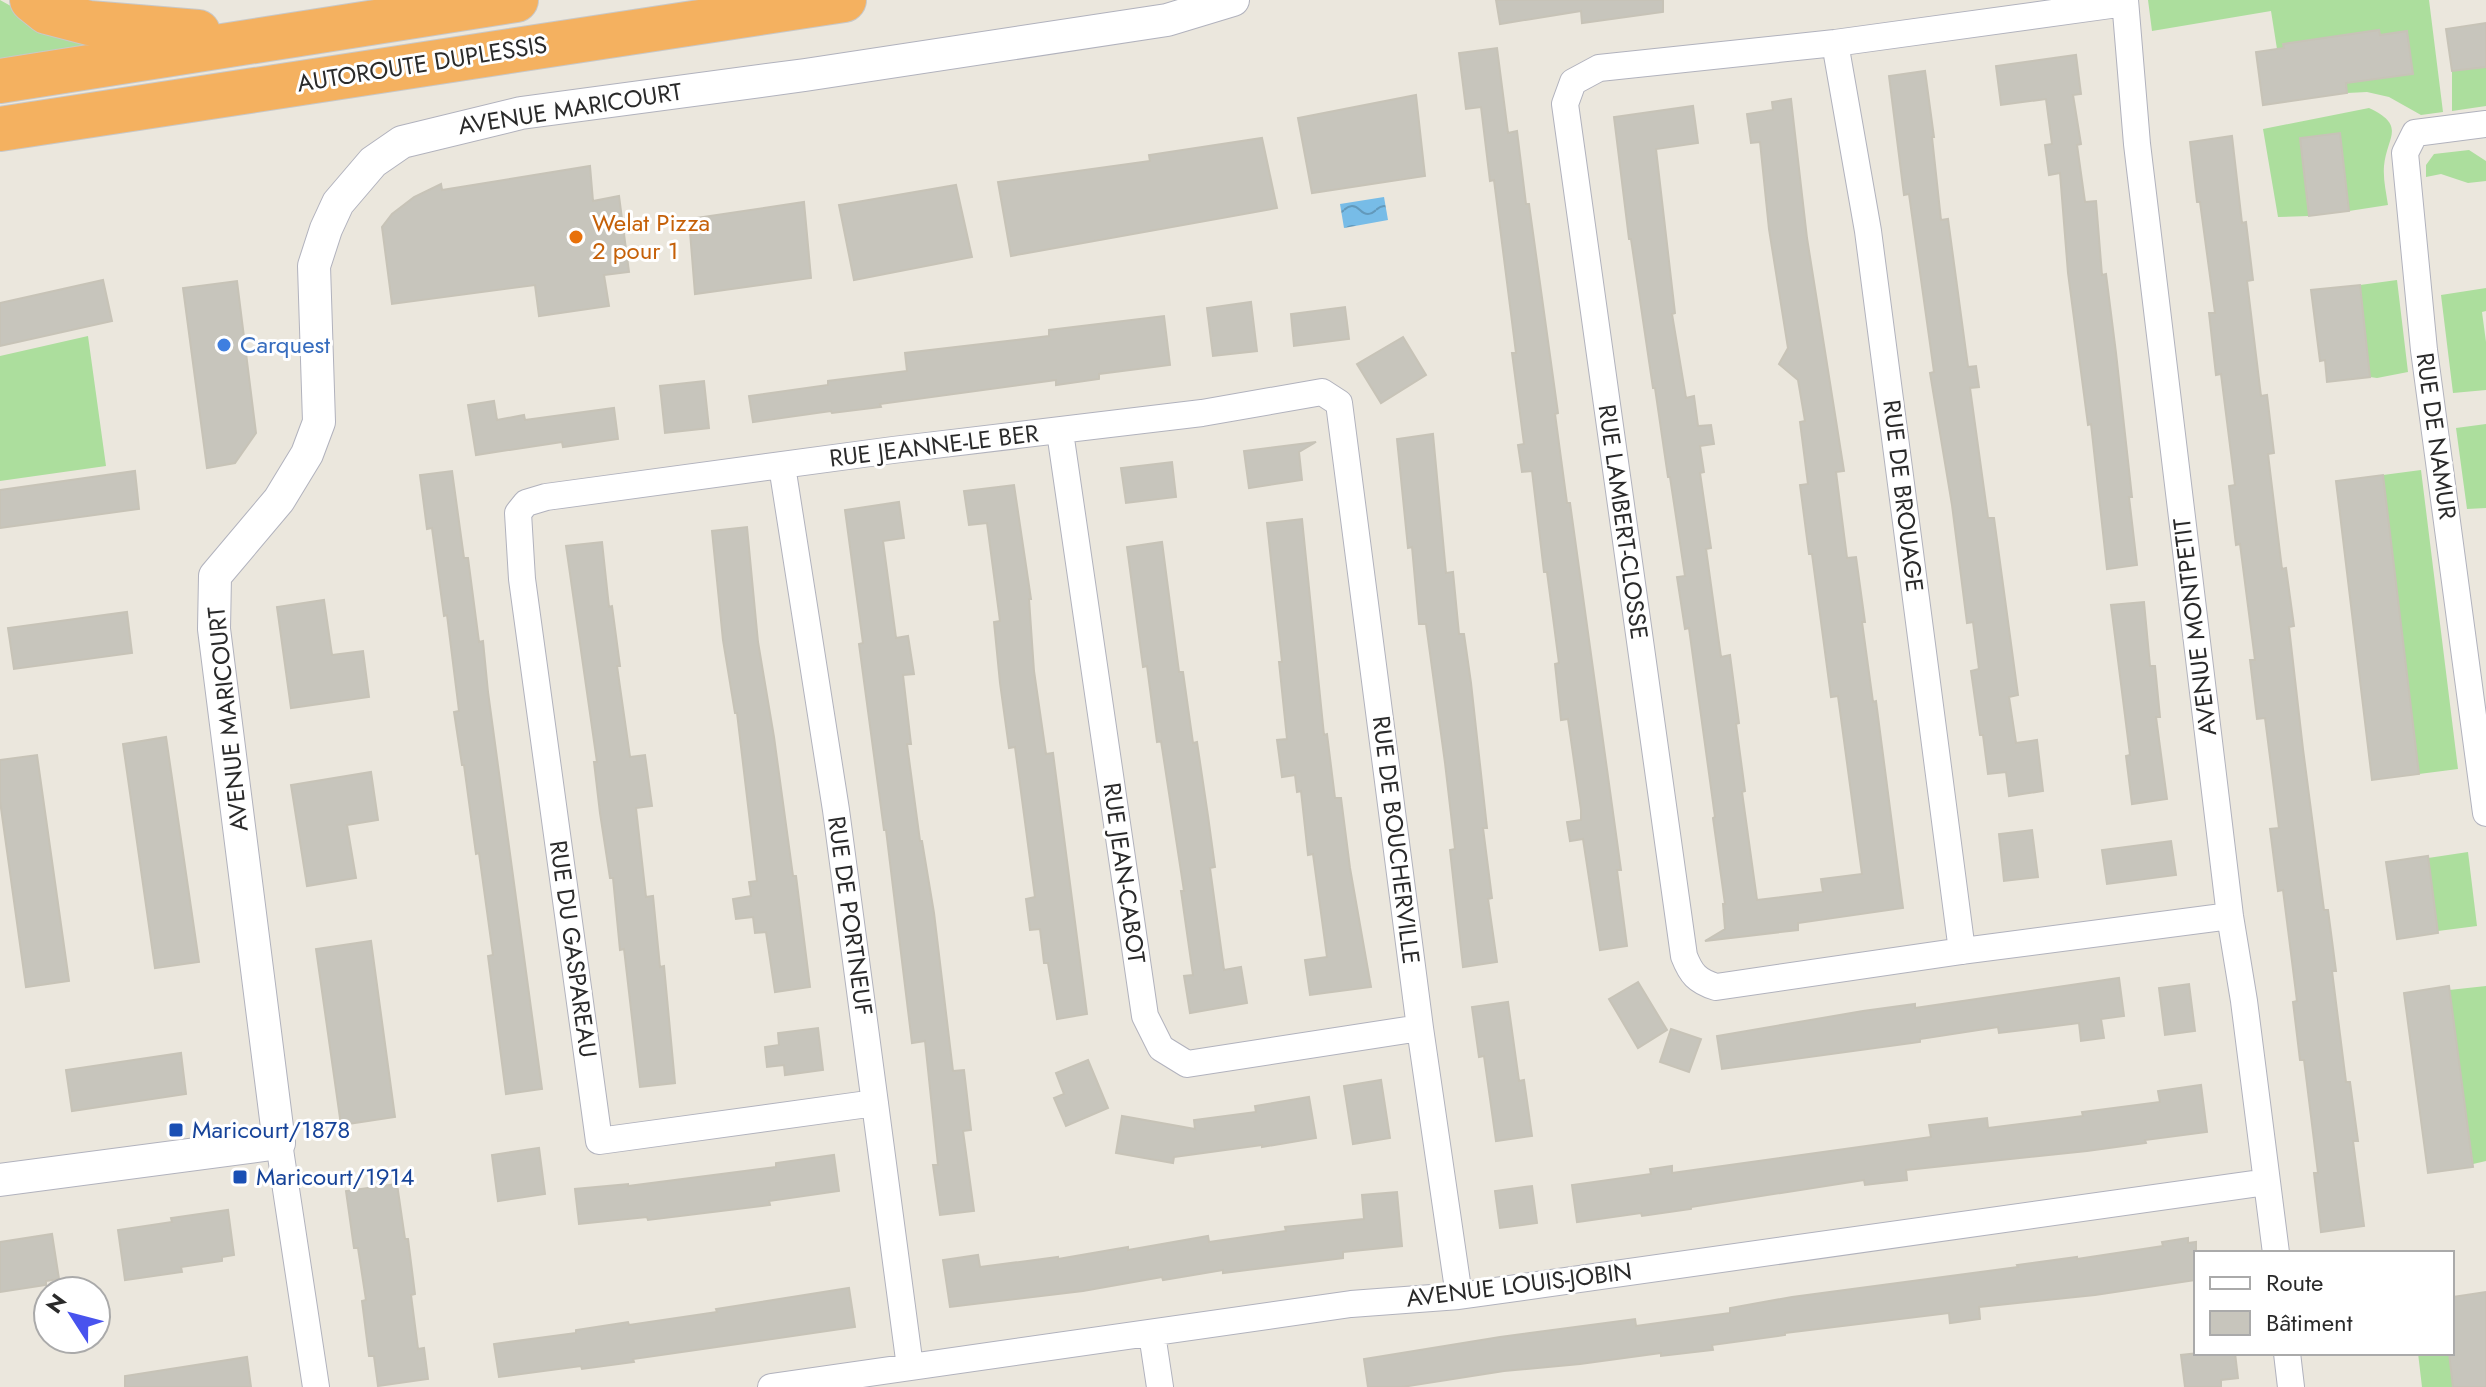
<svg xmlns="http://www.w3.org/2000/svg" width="2486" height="1387" viewBox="0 0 2486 1387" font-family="Jost,sans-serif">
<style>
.grass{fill:#acde9d}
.water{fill:url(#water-waves)}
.building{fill:#c7c5bc;stroke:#c7c3b7;stroke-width:2}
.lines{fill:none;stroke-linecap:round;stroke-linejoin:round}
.minor-casing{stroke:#b1b2bd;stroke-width:28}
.tertiary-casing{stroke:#b1b2bd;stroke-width:34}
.motorway-casing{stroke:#c8c8c8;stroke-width:46}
.minor{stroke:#fff;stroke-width:26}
.tertiary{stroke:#fff;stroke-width:32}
.motorway{stroke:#f4b160;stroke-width:44}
.food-dot{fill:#e8710a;stroke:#fff;stroke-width:3}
.shop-dot{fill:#3f7fe0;stroke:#fff;stroke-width:3}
.transit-dot{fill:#1a4fb4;stroke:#fff;stroke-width:3}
.labels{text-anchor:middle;stroke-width:6;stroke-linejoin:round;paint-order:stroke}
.street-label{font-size:24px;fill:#2a2a2a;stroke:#fff}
.food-label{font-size:24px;fill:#c56008;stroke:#fff;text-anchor:start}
.shop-label{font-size:24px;fill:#366cbe;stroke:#fff;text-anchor:start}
.transit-label{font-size:24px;fill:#164399;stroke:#fff;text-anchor:start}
</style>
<defs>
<pattern id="water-waves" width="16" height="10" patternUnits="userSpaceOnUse" patternTransform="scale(2)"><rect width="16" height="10" fill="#77bce7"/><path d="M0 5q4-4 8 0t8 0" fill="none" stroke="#6299bb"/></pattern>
</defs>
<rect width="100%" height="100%" fill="#ebe7dd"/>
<path class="grass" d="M0,0l18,10 75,29 1,11 -94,14z
M2148,0h281l14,112 -22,3 -32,-18 -22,-5 -20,1 -1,-10 67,-9 -6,-43 -27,4 -1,-5 -95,14v4l-7,1 -6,-38 -119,20z
M2486,67v39l-34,5v-40z
M2369,108c38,18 18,28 15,58 -1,13 2,26 4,39l-39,6 -10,-78 -39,5 9,78 -31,1 -15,-88z
M2469,150l17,11v20l-18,2 -27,-9 -15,3v-12l8,-11z
M2397,280l11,92 -31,6 -7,-1 -10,-92z
M2486,288v23l-4,1 4,30v48l-33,3 -12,-98z
M88,336l18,130 -106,15v-125z
M2486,424v84l-19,1 -11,-81z
M2421,470l37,299 -39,5 -36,-299z
M2468,852l9,74 -39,5 -10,-73z
M2486,986v175l-13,3 -24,-174z
M2418,1353h31l4,34h-31z"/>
<path class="water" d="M1384,197l4,23 -44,8 -4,-24z"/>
<path class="building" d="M1496,0h167v12l-81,11 -1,-12 -81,13z
M2486,23v44l-34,4 -6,-42z
M2379,30l1,5 27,-4 6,43 -67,9 1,10 -84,12 -7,-53 28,-4 -1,-4z
M1497,48l11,85 9,-2 9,73h3l29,209 -3,1 12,89h3l51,367h-4l10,76 -27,4 -17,-111 -13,2 -3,-19 14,-2v-10l-13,-91 -7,1 -6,-56 4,-1 -12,-91h-3l-12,-101 -10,1 -4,-27 6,-1 -12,-91h4l-22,-173 -4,1 -9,-74 -15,2 -7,-56z
M2076,55l5,39 -8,1 8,49 -4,1 8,57 11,-1 6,74 4,-1 10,79 16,144h-3l8,68 -30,4 -16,-145 -3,1 -20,-152 -8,-100 -11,2 -4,-30 7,-1 -6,-45 -45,6 -5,-39z
M1925,71l9,66h-2l9,83 7,-1 20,148 8,-1 3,21 -9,1 18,130h6l24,177 -9,2 7,46 21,-3 6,51 -34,5 -3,-24 -18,2 -5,-39h-3l-9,-64 8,-2 -6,-47 -6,1 -15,-118 -22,-132 4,-1 -25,-178 -5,1 -15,-119z
M1416,95l9,81 -113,17 -14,-75z
M1791,99l16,139 37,233 -8,1 11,86 9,-1 9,65h-3l11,80 3,-1 27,207 -105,15v7l-93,11 20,-12 -2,-25h2l-12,-86 2,-1 -26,-189 -4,1 -8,-52 8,-1 -15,-99h-2l-13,-89h-2l-22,-149h-2l-15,-122 79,-11 5,37 -42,6 19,164 -3,1 14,84 8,-2 4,30 13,-1 3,19 -14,2 4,26 -4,1 11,75 -5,1 15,108 9,-2 9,68 -3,1 9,67 -3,1 15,108 66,-8 -2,-13 41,-5 -24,-178 -7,1 -19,-143h-3l-9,-69 8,-1 -8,-62 5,-1 -7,-41 -19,-16 9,-16 -19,-119 -9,-87 -9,1 -4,-29 26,-4 -1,-8z
M2340,133l9,78 -40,5 -9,-78z
M2232,136l10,87 4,-1 7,58 -6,1 14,115 6,-1 7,58 -6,1 14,115 4,-1 8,58 -5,1 14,122 21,161h4l8,61h-4l14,111h4l8,59h-5l11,85 -43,6 -7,-59h4l-14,-113h-4l-7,-58 4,-1 -14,-111 -5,1 -8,-62 9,-1 -14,-110 -8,1 -7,-59h5l-15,-116 -4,1 -7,-59 6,-1 -14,-111 -5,1 -7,-62h6l-15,-111h-3l-7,-60z
M1262,138l15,70 -266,48 -13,-74 152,-21 -1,-6z
M590,166l3,35 26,-5 10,76 -25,3 5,31 -70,10 -4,-31 -143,19 -10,-77 10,-13 22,-17 27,-13 1,6z
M956,185l16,72 -118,23 -15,-75z
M804,202l7,76 -116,16 -6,-75z
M103,280l9,41 -112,25v-43z
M237,281l19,152 -21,30 -28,5 -24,-180z
M2360,285l10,92 -43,5 -2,-22 -5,1 -9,-71z
M1251,302l6,49 -44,5 -6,-48z
M1345,307l4,32 -55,7 -3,-32z
M1164,316l6,49 -71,9v5l-43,6v-5l-176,24 1,3 -49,6 -1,-2 -78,11 -4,-26 79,-11v-4l79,-10 -2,-18 144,-17v-6z
M1403,337l23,38 -45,28 -24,-39z
M704,381l5,47 -44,5 -5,-47z
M494,401l3,19 27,-5 1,5 89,-12 4,31 -55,8 -1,-5 -86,13 -8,-50z
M1433,434l13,139 7,-1 6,62h5l7,49 16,145h-4l9,70 -4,1 9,63 -34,5 -13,-117 5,-1 -10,-86 -19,-139h-7l-7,-77 -4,1 -11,-109z
M1316,442l-17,10 3,28 -53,8 -5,-37z
M1172,462l4,35 -50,6 -5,-35z
M135,471l4,38 -139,19v-38z
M452,471l12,87h4l11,84 4,-1 5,51 54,397 -36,5 -18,-138 5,-1 -14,-102 -3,1 -12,-89h-2l-8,-53 5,-1 -12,-96 -3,1 -12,-88 -5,1 -7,-54z
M2383,475l36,299 -47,6 -36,-299z
M1014,485l17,114h-2l5,72 12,83 7,-1 34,261 -30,5 -9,-56h-4l-4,-34 -10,1 -4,-31 9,-2 -20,-150 -6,1 -9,-65 -6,-61 6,-1 -13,-98 -18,2 -5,-34z
M899,502l5,36 -21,3 13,97 12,-2 6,38 -11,1 8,69h-4l13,97h2l12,72 19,158 11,-1 7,60 -8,1 11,80 -34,4 -7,-50h5l-13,-124 -13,2 -26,-213h-2l-25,-186 4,-1 -18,-133z
M1302,519l22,216 3,-1 8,64h6l9,70 21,119 -61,8 -5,-35 22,-3 -14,-103 -5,1 -7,-64 -4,1 -2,-17 -13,2 -5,-37 10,-1 -8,-77h3l-15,-139z
M747,527l11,115 16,95 19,139h3l14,111 -35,5 -9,-60 -11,1 -2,-16 -17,2 -3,-20 18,-3 -2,-14 8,-1 -20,-168h-2l-12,-73 -11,-109z
M602,542l7,65 3,-1 8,60h-3l13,91 15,-2 7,51 -16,2 10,89 7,-1 7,71 4,-1 11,117 -35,4 -16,-138 -4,1 -7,-72h-3l-10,-65 -6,-51h3l-31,-216z
M1162,542l17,130h4l10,71 4,-1 11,74 7,51 -5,1 14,102 17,-3 6,36 -57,10 -6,-37 9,-1 -12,-84h3l-23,-150 -4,1 -10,-76 -4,1 -16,-120z
M324,600l8,55 31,-4 6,46 -78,11 -14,-101z
M2144,602l6,64h5l5,51h-4l11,82 -35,5 -6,-48 4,-1 -19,-150z
M127,612l5,41 -118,16 -6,-41z
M166,737l33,225 -44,6 -32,-224z
M37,755l32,226 -43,6 -26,-186v-41z
M371,772l7,48 -31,5 9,53 -49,8 -16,-101z
M2032,830l6,47 -34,4 -5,-47z
M2171,841l5,34 -69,9 -5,-34z
M2428,856l10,77 -41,6 -11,-77z
M371,941l24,176 -54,8 -25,-176z
M2119,978l5,38 -23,3 3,19 -23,3 -2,-18 -80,10 -1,-6 -78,12v3l-198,27 -5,-33 146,-25 52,-7v4z
M1638,982l29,48 -29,18 -29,-49z
M2189,984l6,47 -30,4 -6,-47z
M2449,986l24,181 -45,6 -24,-180z
M1508,1002l11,79 5,-1 8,56 -36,5 -12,-85 -5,1 -7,-50z
M818,1028l5,42 -38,5 -1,-10 -17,2 -2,-20 14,-2 -1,-12z
M1671,1029l30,10 -12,33 -29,-10z
M181,1053l5,41 -114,17 -6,-41z
M1088,1060l20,48 -42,18 -12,-28 10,-4 -8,-21z
M1381,1080l9,58 -37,6 -9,-58z
M2201,1085l6,47 -62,8 1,3 -59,8 -181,19 1,10 -42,5 -1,-5 -173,27v2l-49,7 -1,-3 -64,9 -5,-37 79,-11 -1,-5 22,-3v7l259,-36 -2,-12 58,-7 1,10 95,-12 -1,-4 78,-10 -2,-11z
M1309,1097l7,41 -54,9v-2l-88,12 -1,6 -57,-10 6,-37 73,13 -1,-9 62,-8 -1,-6z
M539,1148l6,46 -47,7 -6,-46z
M834,1155l5,36 -70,10 1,4 -122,15 -1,-3 -68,7 -4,-35 53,-5v2l148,-19v-4z
M397,1184l8,55h3l7,55 -4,1 7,54 6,-1 4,31 -50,7 -4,-30h-5l-7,-55 4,-1 -8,-52h-4l-8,-57z
M1532,1186l5,37 -37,5 -5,-37z
M1397,1192l5,54 -59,6v6l-120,15v-3l-60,10 -1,-3 -79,14 -133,16 -7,-47 35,-5 2,12 78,-10v2l70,-12v3l80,-14 1,6 77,-11 -1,-4 79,-8 -2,-24z
M228,1210l6,45 -12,2v4l-41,6 1,5 -57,8 -7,-50 54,-8 -1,-4z
M52,1234l7,45 -13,2v4l-46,7v-50z
M2188,1238v5l8,-1v38l-101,15 -116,12 1,12 -30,4 -1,-10 -164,20v2l-73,10 1,5 -52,6v-3l-81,11 -76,7 -102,16h-34l-4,-28 136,-22 135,-18 1,7 94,-13v-5l62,-11 226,-30 -1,-2 60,-8v2l86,-13 -1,-4z
M849,1288l6,39 -222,32 1,3 -52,7 -1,-3 -82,11 -5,-33 82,-11v-3l52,-8 1,3 88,-13 -1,-3z
M2486,1292v95h-33l-4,-34h3v-56z
M2199,1353h36l3,25 -17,2v7h-36l-4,-32z
M247,1357l4,30h-126v-11z"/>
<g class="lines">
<g class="minor-casing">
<path id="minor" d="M2125,0l12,144 93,772 14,85 32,252
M2125,3l-290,40 -236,25 -26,14 -8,22 119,852c7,18 13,25 32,31l246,-36 268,-35
M1835,43l33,188 94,720
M2486,124l-71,9 -10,20 19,197 62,463
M1060,432l85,584 16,32 26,16 233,-36
M782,466l54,344 74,557
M875,1103l-276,38 -77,-562 -4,-66 8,-10 20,-6 347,-47 309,-37 120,-21 17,11 81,625 39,268
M279,1143l37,244
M1152,1334l8,53
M2287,1353l4,34
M771,1387l580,-83 108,-8 808,-114"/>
</g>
<g class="tertiary-casing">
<path id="tertiary" d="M0,1180l279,-37 -65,-514 1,-53 64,-76 28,-46 12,-32 -5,-156 12,-37 12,-26 35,-41 29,-20 119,-29 284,-38 362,-55 66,-20"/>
</g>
<g class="motorway-casing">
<path id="motorway" d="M32,0l15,12 42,11 109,9
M0,81l516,-81
M0,129l844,-129"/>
</g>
<use href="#minor" class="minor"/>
<use href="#tertiary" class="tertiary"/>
<use href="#motorway" class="motorway"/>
</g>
<circle class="food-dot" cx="576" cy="237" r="8"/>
<circle class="shop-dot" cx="224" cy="345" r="8"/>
<g class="transit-dot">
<rect x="168" y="1122" width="16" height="16" rx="4"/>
<rect x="232" y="1169" width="16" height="16" rx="4"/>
</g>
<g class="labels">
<g class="street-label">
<text transform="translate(422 64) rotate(-9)" y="8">AUTOROUTE DUPLESSIS</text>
<text transform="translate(570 109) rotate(-9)" y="8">AVENUE MARICOURT</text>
<text transform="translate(2436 436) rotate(82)" y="8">RUE DE NAMUR</text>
<text transform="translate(934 446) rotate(-7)" y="8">RUE JEANNE-LE BER</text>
<text transform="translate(1903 496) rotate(83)" y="8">RUE DE BROUAGE</text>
<text transform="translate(1623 522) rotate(82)" y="8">RUE LAMBERT-CLOSSE</text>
<text transform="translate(2195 627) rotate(-97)" y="8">AVENUE MONTPETIT</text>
<text transform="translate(228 719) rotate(-96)" y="8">AVENUE MARICOURT</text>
<text transform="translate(1396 840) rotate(83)" y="8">RUE DE BOUCHERVILLE</text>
<text transform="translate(1124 873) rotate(82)" y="8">RUE JEAN-CABOT</text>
<text transform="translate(850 916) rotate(82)" y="8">RUE DE PORTNEUF</text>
<text transform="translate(573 949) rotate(82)" y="8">RUE DU GASPAREAU</text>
<text transform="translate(1519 1285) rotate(-7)" y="8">AVENUE LOUIS-JOBIN</text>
</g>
<g class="food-label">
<text x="592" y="231">Welat Pizza<tspan x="592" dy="28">2 pour 1</tspan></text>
</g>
<g class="shop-label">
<text x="240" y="353">Carquest</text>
</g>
<g class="transit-label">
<text x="192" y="1138">Maricourt/1878</text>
<text x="256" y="1185">Maricourt/1914</text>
</g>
</g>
<rect x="2194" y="1251" width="260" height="104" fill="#ffffff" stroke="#aaaaaa" stroke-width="2"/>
<rect x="2210" y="1277" width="40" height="12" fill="#ffffff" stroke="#aaaaaa" stroke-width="2"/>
<text x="2266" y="1291" font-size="24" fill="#2a2a2a">Route</text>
<rect x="2210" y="1311" width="40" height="24" fill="#c7c5bc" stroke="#aaaaaa" stroke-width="2"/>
<text x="2266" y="1331" font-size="24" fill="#2a2a2a">Bâtiment</text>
<g transform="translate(72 1315) rotate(306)"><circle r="38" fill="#ffffff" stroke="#aaaaaa" stroke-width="2"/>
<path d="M0-6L14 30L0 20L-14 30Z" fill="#4853ee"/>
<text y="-12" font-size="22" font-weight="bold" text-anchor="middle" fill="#2a2a2a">N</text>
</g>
</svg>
